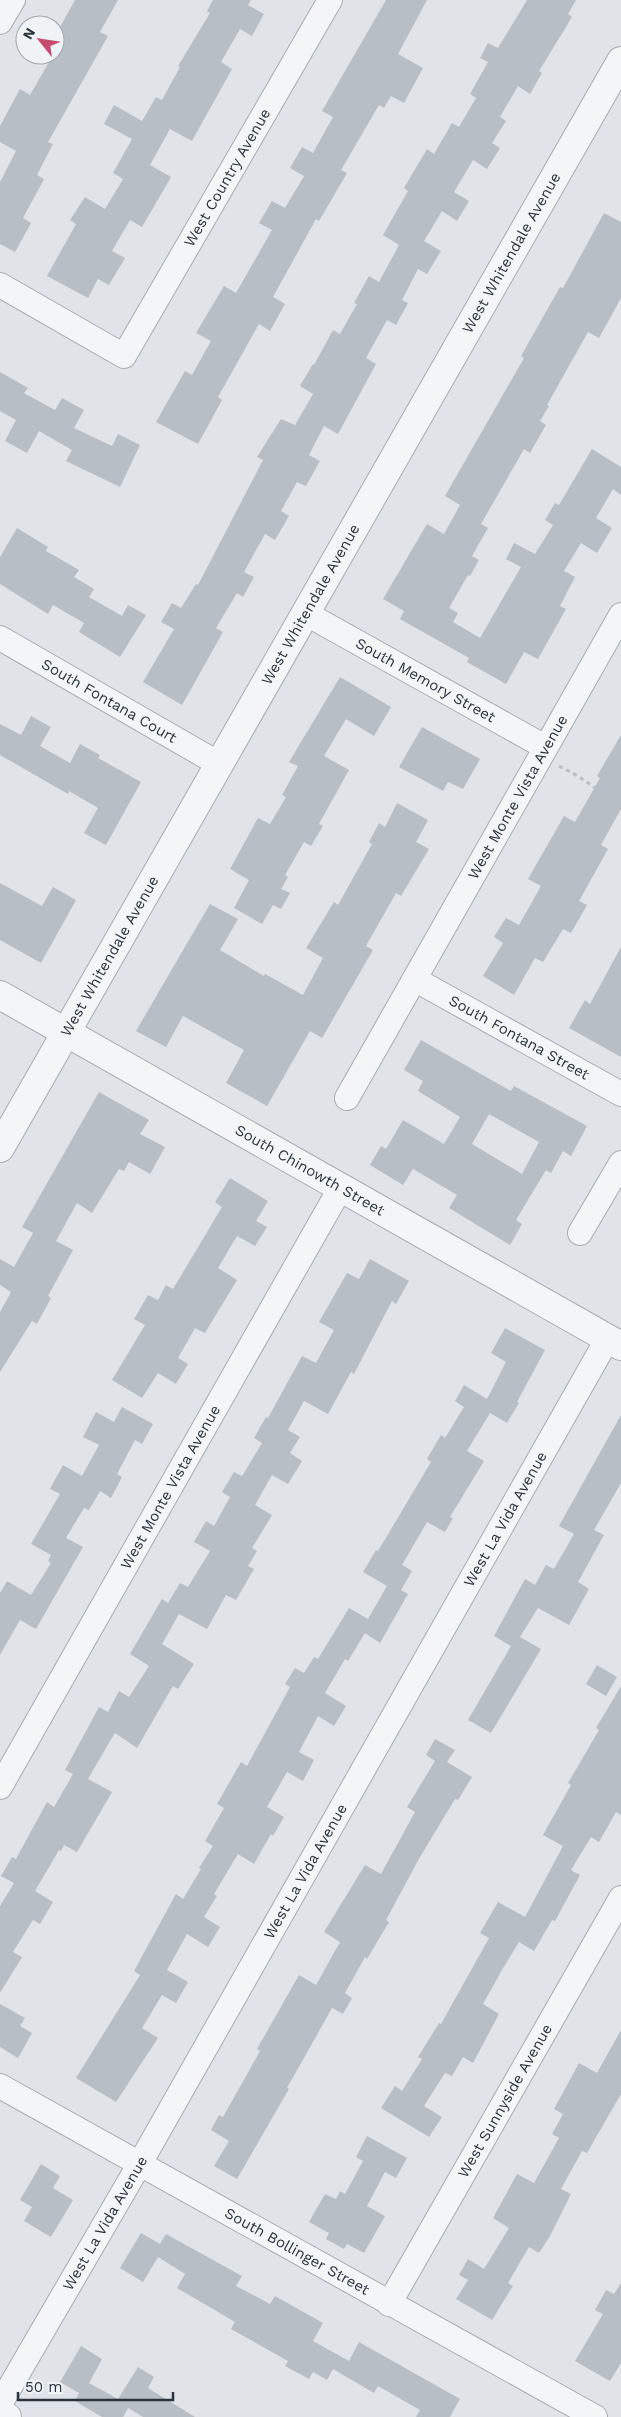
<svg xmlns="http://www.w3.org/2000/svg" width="621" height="2417" viewBox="0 0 621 2417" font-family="'Work Sans',sans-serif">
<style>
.building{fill:#b8bec5;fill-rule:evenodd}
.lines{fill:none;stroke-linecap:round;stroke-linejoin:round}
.minor-casing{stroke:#a5acb2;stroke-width:26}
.tertiary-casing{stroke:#a5acb2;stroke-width:30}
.path{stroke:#babfc3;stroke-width:3;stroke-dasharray:4 4;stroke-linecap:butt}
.minor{stroke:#f3f5f7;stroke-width:24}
.tertiary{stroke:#f3f5f7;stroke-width:28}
.labels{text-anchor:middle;stroke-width:4.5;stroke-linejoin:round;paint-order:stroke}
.street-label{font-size:15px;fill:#29343f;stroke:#eff3f6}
</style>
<rect width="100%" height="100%" fill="#e0e4e8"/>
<path class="building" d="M75,0h43l-18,32 8,4 -60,106 5,2 -16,31 7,4 -21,39 8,5 -16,29 -15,-8v-62l16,-31 -16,-9v-16l20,-37 10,6 23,-40h2v-19z
M213,0h38l-3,5 16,9 -12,22 -12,-7 -19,33 11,7 -40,72 -22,-12 -20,36 21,12 -29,50 -12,-7 -18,31 13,7 -16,27 -11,-6 -10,19 -41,-22 29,-52 -6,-4 15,-23 20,12 18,-30 -10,-6 19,-34 -28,-15 10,-19 28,16 14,-24 6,3 18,-33 -2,-1 32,-53 -3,-2z
M386,0h41l-29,54 25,14 -19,35 -13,-7 -7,12 -5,-3 -38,65 6,3 -28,48 -3,-2 -43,78 12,7 -15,27 -11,-7 -41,73 4,3 -24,44 -42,-22 29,-51 7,4 19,-34 -15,-8 28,-47 12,7 36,-63 -13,-7 13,-22 13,7 19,-32 -14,-8 12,-21 11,6 20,-36 -11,-6z
M527,0h49l-8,14 4,3 -33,54 3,2 -12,21 -12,-8 -18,31 6,4 -14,22 8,5 -13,21 -14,-9 -19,32 15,9 -12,20 -15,-10 -18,30 17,10 -14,23 -9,-5 -16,31 6,3 -12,22 -9,-5 -21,38 10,6 -38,70 -14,-8 -15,29 11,6 -14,25 -9,-4 -16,29 8,5 -14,24 -10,-6 -21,38 10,5 -11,20 -6,-4 -21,35 7,4 -41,73 -39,-23 31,-53 -13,-7 11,-19 9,5 15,-24 2,1 65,-125 -6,-3 24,-38 14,6 18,-31 -13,-8 13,-22 1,1 19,-35 7,4 17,-30 -3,-1 15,-27 10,6 20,-37 -16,-10 25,-44 -4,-3 23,-39 7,5 18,-31 7,4 17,-29 -6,-4 18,-32 -8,-4 8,-15 10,5z
M604,213l17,9v76l-22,40 -11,-6 -41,73 2,1 -9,15 6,4 -16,28 -6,-4 -43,75 7,4 -16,28 7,4 -9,16 -2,-1 -19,33 9,5 -5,9 27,16 41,-71 -15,-8 8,-16 21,11 18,-29 -8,-5 10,-17 4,2 33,-56 29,18v28l-8,-6 -17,29 16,10 -15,25 -16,-10 -17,28 11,6 -15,29 6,3 -28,50 -14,-7 -18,32 -39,-22 2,-4 -69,-39 4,-8 -21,-12 44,-75 17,10 16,-29 -15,-9 79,-138 -3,-2 39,-69 3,1z
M0,372l28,16 -4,5 31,17 7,-12 22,12 -10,18 38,18 6,-12 22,11 -20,42 -54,-26 6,-11 -33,-19 -12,22 -22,-12 11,-21 -16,-9z
M17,528l31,19 -2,4 33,19 -5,7 20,12 -5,8 33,19 6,-11 18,10 -26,42 -41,-25 5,-9 -31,-18 -5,9 -48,-30v-27z
M340,677l51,30 -17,29 -28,-17 -22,37 25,14 -30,54 4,2 -12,20 -7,-4 -19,33 3,2 -7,12 9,4 -9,16 -8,-4 -11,19 -28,-16 15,-28 -19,-11 28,-51 12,6 16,-27 -4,-2 16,-29 -9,-4z
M31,716l20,11 -11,19 30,17 10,-19 20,11 -2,3 43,24 -35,63 -22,-12 14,-25 -29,-17 -1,3 -68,-39v-31l21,11z
M422,727l58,32 -17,30 -15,-7 -5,9 -44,-24z
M621,735v74l-20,36 7,4 -29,52 8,4 -16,28 -8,-4 -20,33 -8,-4 -21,37 -31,-19 20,-33 -9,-6 12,-19 13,7 22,-39 -13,-7 36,-63 11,6 25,-44 -3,-2z
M397,803l31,17 -12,22 13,7 -28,47 -5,-3 -30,53 7,4 -51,88 -12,-7 -43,75 -41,-23 18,-33 -61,-34 -17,31 -30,-16 74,-127 28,15 -18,31 44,26 1,-2 38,21 20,-37 -17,-10 28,-46 4,3 34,-61 -3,-2 10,-19 6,4z
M0,883l42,23 11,-19 23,13 -35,63 -41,-23z
M621,947v110l-52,-29 16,-28 5,4z
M421,1040l90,51 3,-5 73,40 -16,30 -8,-5 -12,22 -5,-3 -30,50 6,4 -12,21 -61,-37 8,-13 -44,-26 -10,16 -33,-20 11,-19 5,3 17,-29 41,24 16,-27 -42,-26 5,-10 -19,-11zM489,1114l50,28 -17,32 -50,-30z
M99,1092l50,28 -9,14 25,13 -15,27 -21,-12 -5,9 -5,-2 -27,44 -15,-10 -21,38 17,9 -25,46 3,2 -14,26 -5,-3 -32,51v-60l11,-20 -11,-7v-26l14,8 19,-34 -11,-6z
M230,1178l38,23 -12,20 11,6 -12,19 -18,-10 -19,32 19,12 -32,53 -10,-5 -17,30 10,6 -12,20 -18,-11 -16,25 -30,-18 33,-55 -11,-6 14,-24 10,5 8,-15 7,4 49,-82 -7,-5z
M370,1259l39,22 -13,23 -4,-3 -38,73 -3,-2 -23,42 -24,-13 -16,29 12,7 -10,16 12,8 -14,23 -16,-9 -17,30 17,10 -20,33 5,3 -9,15 6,3 -18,31 -10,-5 -19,34 -28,-15 -17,30 32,20 -16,25 -5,-3 -36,62 -22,-15 -5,8 -22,38 24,13 -35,60 -13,-7 -3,6 -2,-1 -24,41 18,11 -13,22 -7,-4 -20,32 9,5 -22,36v-87l14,-23 -13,-7 11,-19 4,2 31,-57 7,5 19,-33 -8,-4 34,-63 9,5 11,-21 10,6 20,-31 -19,-12 32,-55 6,4 12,-20 8,4 22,-36 -16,-9 12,-21 8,5 16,-29 -8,-5 12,-20 8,4 20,-33 -8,-5 12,-21 2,1 34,-62 14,7 18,-33 -15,-8 28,-49 12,6z
M505,1328l40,22 -28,52 2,1 -12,20 -17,-10 -23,38 17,10 -34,56 3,1 -8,14 -18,-10 -25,43 10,6 -11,19 7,4 -28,49 -15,-10 -17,28 -3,-2 -20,34 21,13 -12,20 -16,-10 -19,36 15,8 -11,21 -16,-9 -20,35 17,10 -11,19 -2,-2 -17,30 -16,-10 -24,40 3,2 -13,21 16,10 -12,20 -21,-13 -20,36 21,12 -12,21 -14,-8 -20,33 16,10 -42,64 -40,-24 64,-103 -6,-4 31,-57 11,-20 7,5 18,-30 -2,-1 14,-22 -8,-5 19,-33 -7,-4 24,-42 6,4 43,-79 -5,-3 10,-16 9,5 10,-16 4,2 31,-51 19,11 19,-33 -24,-14 13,-22 2,1 53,-89 -4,-3 14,-24 4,3 19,-31 -9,-6 9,-16 23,14 19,-37 -15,-9z
M122,1407l31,17 -11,20 -7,-4 -18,34 5,3 -11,21 -11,-7 -11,19 -5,-2 -18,30 17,9 -47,82 -16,-9 -20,35v-62l7,-12 24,14 20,-32 -3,-2 3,-6 -20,-11 29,-50 -10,-5 13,-24 19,11 17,-31 -16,-8 13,-25 18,10z
M621,1415v68l-27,47 10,5 -26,47 11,7 -20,36 -31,-17 -18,29 21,12 -50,84 -23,-13 43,-74 -17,-10 31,-57 10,6 11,-20 8,4 20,-35 -15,-8z
M597,1665l20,12 -11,19 -20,-12z
M621,1686v129l-5,-3 -17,30 -8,-5 -20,33 9,5 -25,46 -3,-1 -18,31 -15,-9 -17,28 -19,34 16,10 -18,34 -8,15 -10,-6 -11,19 -7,-3 -21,33 18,11 -13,20 -48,-29 14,-22 7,5 20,-32 -4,-2 21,-34 2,1 48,-86 -9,-5 18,-31 27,15 38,-71 -20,-11 28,-50 -3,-2 31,-53 -3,-2z
M435,1739l20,11 -8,12 25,15 -14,23 -3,-1 -35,58 -34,63 3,2 -22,37 -2,-2 -20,36 7,5 -9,16 -11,-6 -45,80 2,1 -52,90 -23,-13 15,-25 -18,-11 8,-15 4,2 37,-66 -3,-2 42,-74 17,10 24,-43 -16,-10 41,-67 16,9 34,-62 -8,-5 28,-46 -9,-6z
M0,2004l25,14 -5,8 12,7 -14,25 -18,-11z
M621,2030v64l-34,59 -5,-2 -21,38 10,5 -21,42 -11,17 -10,-6 -21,36 5,3 -21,34 -36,-21 12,-19 -9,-5 9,-16 16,10 25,-41 -16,-10 24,-44 17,9 25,-45 -7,-4 11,-20 -9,-5 25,-46 18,10z
M367,2136l40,22 -11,20 -11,-6 -18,34 18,10 -21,37 -17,-9 -3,5 -18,-10 3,-6 -20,-11 16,-28 11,5 4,-8 5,3 18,-33 -7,-4z
M41,2164l19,12 -7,12 20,12 -22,37 -27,-16 8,-14 -12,-7z
M141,2233l19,11 6,-10 76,42 -6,10 34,18 5,-8 48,27 -10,18 36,20 10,-19 101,57 -10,18h-34l4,-7 -42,-24 -4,7 -41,-24 -6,11 -14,-8 -4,7 -24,-13 3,-5 -57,-32 4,-7 -58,-34 8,-14 -27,-17 -15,25 -23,-14z
M621,2283v80l-11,18 -35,-20 28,-47 -8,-4 11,-20 8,4z
M81,2346l21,13 -13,24 29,16 20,-32 16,10 -6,11 47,29h-52l-15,-9 -5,9h-21l-27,-16 4,-8 -19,-11z"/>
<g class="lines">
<g class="minor-casing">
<g id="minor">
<path d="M0,22l13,-22"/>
<path id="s1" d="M0,285l124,71 206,-356"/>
<path id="s2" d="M305,613l240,134"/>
<path id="s3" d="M0,638l219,126"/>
<path id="s4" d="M416,980l205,114"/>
<path id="s5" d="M347,1098l274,-483"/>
<path d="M580,1233l41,-70"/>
<path id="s6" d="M0,1787l341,-600"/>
<path id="s7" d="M0,2086l595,331"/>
<path id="s8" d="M389,2304l232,-406"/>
<path id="s9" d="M0,2404l139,-239 469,-827"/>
</g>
</g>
<g class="tertiary-casing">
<g id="tertiary">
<path id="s10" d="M0,995l621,351"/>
<path id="s11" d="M0,1148l621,-1087"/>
<path d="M0,2413l7,4"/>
</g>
</g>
<path class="path" d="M559,766l19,10 43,30"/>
<use href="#minor" class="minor"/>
<use href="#tertiary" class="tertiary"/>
</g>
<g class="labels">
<g class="street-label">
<text dy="5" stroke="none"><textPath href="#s1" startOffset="349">West Country Avenue</textPath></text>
<text dy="5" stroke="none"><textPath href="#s11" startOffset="1031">West Whitendale Avenue</textPath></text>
<text dy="5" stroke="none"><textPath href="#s11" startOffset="626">West Whitendale Avenue</textPath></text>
<text dy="5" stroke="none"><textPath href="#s2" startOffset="138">South Memory Street</textPath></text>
<text dy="5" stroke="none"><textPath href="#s3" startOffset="126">South Fontana Court</textPath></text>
<text dy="5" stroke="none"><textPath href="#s5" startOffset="346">West Monte Vista Avenue</textPath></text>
<text dy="5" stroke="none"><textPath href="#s11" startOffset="221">West Whitendale Avenue</textPath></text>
<text dy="5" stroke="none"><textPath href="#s4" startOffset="118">South Fontana Street</textPath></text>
<text dy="5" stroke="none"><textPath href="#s10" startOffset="356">South Chinowth Street</textPath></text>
<text dy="5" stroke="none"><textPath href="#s6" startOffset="345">West Monte Vista Avenue</textPath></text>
<text dy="5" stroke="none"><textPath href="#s9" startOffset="1019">West La Vida Avenue</textPath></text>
<text dy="5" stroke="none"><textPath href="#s9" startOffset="614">West La Vida Avenue</textPath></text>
<text dy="5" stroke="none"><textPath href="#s8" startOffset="234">West Sunnyside Avenue</textPath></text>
<text dy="5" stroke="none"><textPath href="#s9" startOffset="209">West La Vida Avenue</textPath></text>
<text dy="5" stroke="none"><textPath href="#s7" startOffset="340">South Bollinger Street</textPath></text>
</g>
</g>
<g transform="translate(40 40) rotate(300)"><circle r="24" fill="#eff3f6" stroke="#a0a7ad"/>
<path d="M0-4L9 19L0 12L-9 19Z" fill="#c74b6d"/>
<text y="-8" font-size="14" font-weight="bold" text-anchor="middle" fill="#29343f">N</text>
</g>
<path d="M18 2392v8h155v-8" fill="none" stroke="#29343f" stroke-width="2.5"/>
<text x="25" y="2392" font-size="15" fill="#29343f" stroke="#eff3f6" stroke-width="4" paint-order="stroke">50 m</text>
</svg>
